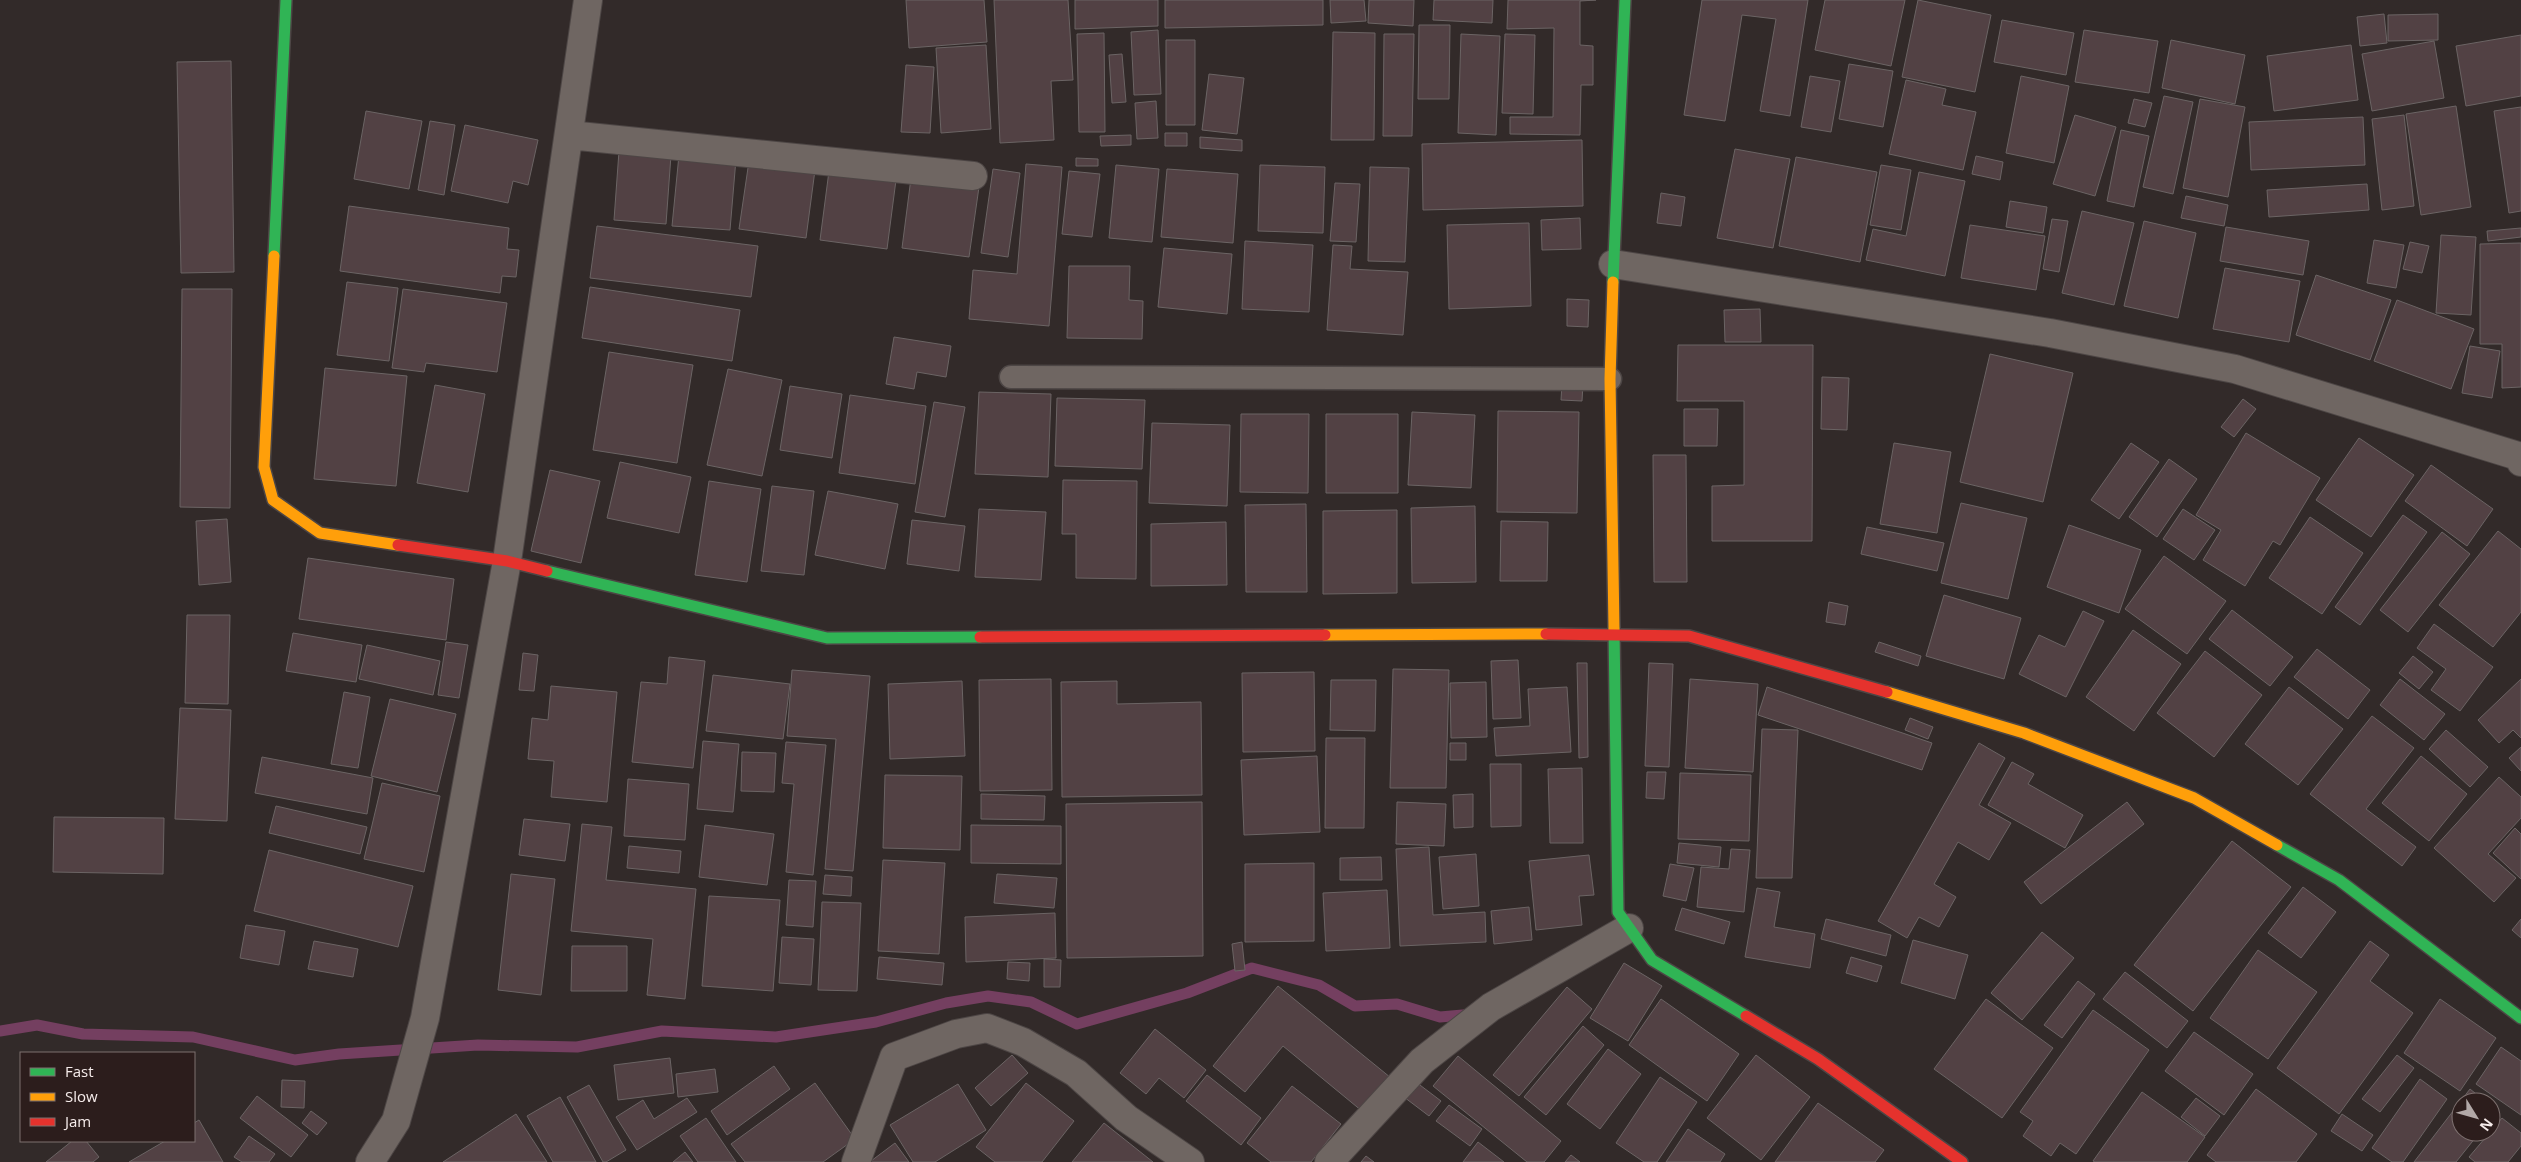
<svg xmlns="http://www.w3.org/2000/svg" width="2521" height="1162" viewBox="0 0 2521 1162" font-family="'Open Sans',sans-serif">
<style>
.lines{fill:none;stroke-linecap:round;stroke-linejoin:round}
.stream{stroke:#743f60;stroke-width:11}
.building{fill:#524144;stroke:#6b6464}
.lane-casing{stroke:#4d4645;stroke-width:25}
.street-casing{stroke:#4d4645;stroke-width:30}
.fast-casing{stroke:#4d4645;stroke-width:14}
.slow-casing{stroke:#4d4645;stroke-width:14}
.jam-casing{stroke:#4d4645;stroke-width:14}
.lane{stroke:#6f6662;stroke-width:22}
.street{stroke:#6f6662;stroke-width:28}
.fast{stroke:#30b455;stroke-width:11}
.slow{stroke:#ff9f0a;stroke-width:11}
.jam{stroke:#e5322d;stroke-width:11}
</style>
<rect width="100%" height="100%" fill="#322a29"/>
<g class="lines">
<path class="stream" d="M0,1031l37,-6 46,9 110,3 102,23 44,-6 139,-9 99,2 85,-16 114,6 100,-15 70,-19 42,-7 43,6 46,22 110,-31 65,-25 67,17 36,21 42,-2 43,13 34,-3"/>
</g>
<path class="building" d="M906,0h78l3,42 -78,6z
M994,0h74l5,80 -22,1 3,59 -54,3z
M1075,0h83v26l-83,3z
M1165,0h158v25l-158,3z
M1330,0h34l2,21 -35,2z
M1369,0h45l-1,26 -45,-3z
M1434,0h59l-1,23 -59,-3z
M1508,0h88l-16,1v44l13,1v39h-12l-1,50 -70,-1v-17h43l1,-89 -47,1z
M1702,0h106l-18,116 -30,-5 16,-92 -34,-4 -17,106 -41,-6z
M1825,0h80l-14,66 -76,-16z
M1918,0l73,15 -16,77 -73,-15z
M2384,14l3,29 -27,3 -3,-29z
M2438,14v26l-50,1v-26z
M2002,20l72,13 -8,42 -72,-13z
M1419,25h31l-1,74h-31z
M1158,30l3,64 -27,1 -3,-63z
M2084,30l74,11 -9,52 -74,-11z
M1333,32l42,1 -1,107h-43z
M1104,33l1,99h-26l-2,-98z
M1384,34h30l-2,102h-29z
M1461,34l39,2 -4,99 -38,-2z
M1505,34l30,1 -2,79 -31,-1z
M2521,35v61l-55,10 -10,-60z
M1166,40h29v85h-29z
M2171,40l74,15 -10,49 -73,-16z
M2434,41l10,57 -72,13 -10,-57z
M986,45l5,84 -50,4 -5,-85z
M2351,45l7,55 -84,11 -7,-55z
M1122,54l4,48 -14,1 -3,-48z
M231,61l3,211 -53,1 -4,-211z
M1849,64l44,7 -10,56 -44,-8z
M906,65l28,2 -4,66 -29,-1z
M1209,74l35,4 -7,56 -35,-4z
M1810,76l30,5 -9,51 -30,-5z
M2021,76l48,10 -15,77 -48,-10z
M1906,80l40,9 -4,16 34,7 -13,58 -74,-16z
M2164,96l29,6 -20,92 -30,-7z
M2134,99l18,4 -7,24 -17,-4z
M2200,99l45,8 -17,90 -45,-9z
M1156,101l2,37 -21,1 -2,-36z
M2456,106l15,101 -50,8 -15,-101z
M2521,107v104l-12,2 -15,-102z
M366,111l56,10 -13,68 -55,-10z
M2075,115l41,12 -21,69 -42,-12z
M2404,115l10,91 -32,4 -10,-91z
M2363,117l2,48 -114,5 -2,-48z
M430,121l25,4 -11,70 -26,-5z
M465,125l73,15 -10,45 -15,-4 -5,22 -57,-12z
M2121,130l28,6 -15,71 -27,-6z
M1165,133h22v13h-22z
M1131,135v10l-30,1 -1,-10z
M1200,137l42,3v11l-42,-3z
M1582,140l1,66 -160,4 -1,-66z
M1735,149l55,10 -17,89 -56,-10z
M619,151l52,4 -5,69 -52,-4z
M679,155l57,4 -6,71 -58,-4z
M1976,156l27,6 -3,18 -28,-6z
M1796,157l81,15 -17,90 -81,-16z
M1076,158l22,1v7h-22z
M749,161l66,9 -9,68 -67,-9z
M1026,164l36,3 -13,159 -80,-7 4,-49 44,4z
M1116,165l43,4 -7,73 -43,-4z
M1260,165l65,2 -2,66 -65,-2z
M1881,165l30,5 -10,60 -31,-5z
M1370,167l39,1 -4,94 -37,-1z
M993,169l27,4 -12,84 -27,-4z
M1167,169l71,5 -5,69 -72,-6z
M829,171l67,9 -9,69 -67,-9z
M1069,171l31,3 -8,63 -30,-3z
M1919,172l46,9 -20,95 -79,-16 7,-31 33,7z
M911,178l68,9 -10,70 -67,-9z
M1335,183l25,1 -4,58 -26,-1z
M2367,184l2,26 -100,7 -2,-27z
M1661,193l24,4 -4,29 -24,-3z
M2186,196l42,9 -4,21 -43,-8z
M2010,201l37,6 -4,26 -37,-6z
M349,206l160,22 -2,21 12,1 -3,27 -14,-1 -2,17 -160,-22z
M2082,211l52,12 -20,82 -52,-12z
M1580,218l1,31 -39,1 -1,-30z
M2052,219l16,2 -9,51 -16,-3z
M2144,221l52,12 -18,85 -54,-12z
M1529,223l2,83 -82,3 -2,-84z
M1970,225l75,11 -9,54 -75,-12z
M597,226l161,20 -7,51 -161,-19z
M2226,227l83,14 -6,34 -83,-14z
M2521,228v9l-33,4 -1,-10z
M2441,235l35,2 -5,78 -35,-2z
M2374,240l30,5 -8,43 -29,-5z
M1245,241l68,4 -4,67 -67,-3z
M2410,242l19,4 -7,27 -19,-4z
M2521,243v144l-19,1v-44h-22v-100z
M1333,245l19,1 -2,23 58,3 -5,63 -76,-5z
M1164,248l68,6 -5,60 -69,-7z
M1069,266h61l-1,34 14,1 -1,38 -75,-1z
M2225,268l75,13 -11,61 -76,-13z
M2316,275l75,25 -21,60 -74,-25z
M347,282l51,6 -9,73 -52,-6z
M590,287l150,23 -8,51 -150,-23z
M182,289h50l-2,219 -50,-1z
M403,289l104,14 -10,69 -71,-9 -2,9 -32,-4z
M1567,299l22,1 -1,27 -21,-1z
M2397,300l77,29 -23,60 -77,-28z
M1760,309l1,33h-36l-1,-32z
M894,337l57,9 -5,31 -29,-5 -3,17 -28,-5z
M1678,345h135l-1,196h-100v-55l32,-1v-84h-67z
M2470,346l30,5 -8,47 -30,-5z
M609,352l84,13 -16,98 -84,-13z
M1990,354l83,19 -30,129 -83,-20z
M325,368l82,8 -11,110 -82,-7z
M728,369l54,11 -20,96 -55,-11z
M1822,377l27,1 -2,52 -26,-1z
M1562,383l21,1 -1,17 -21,-1z
M435,385l50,9 -17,98 -51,-9z
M790,386l52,8 -10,64 -52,-8z
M979,392l72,2 -3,83 -73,-3z
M850,395l76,11 -11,78 -76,-11z
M1057,398l88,2 -3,69 -87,-3z
M2243,399l13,10 -22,28 -13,-10z
M934,402l31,5 -20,110 -30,-5z
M1684,409h34l-1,37h-33z
M1498,411l81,1 -2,101 -80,-1z
M1412,412l63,3 -4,73 -63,-3z
M1241,414h68l-1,79 -68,-1z
M1326,414h72v79h-72z
M1152,423l78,2 -3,81 -78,-3z
M2246,433l74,45 -40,67 -7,-4 -28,45 -42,-26 18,-30 -25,-15z
M2359,438l55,37 -43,62 -55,-37z
M1894,443l57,9 -14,81 -57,-9z
M2131,443l28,19 -40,57 -28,-19z
M1653,455h33l1,127h-33z
M2169,459l28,20 -40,58 -28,-20z
M620,462l71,15 -12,56 -72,-15z
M2431,465l62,44 -26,37 -62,-45z
M550,470l50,11 -19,82 -50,-12z
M1063,480l74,1 -1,98 -60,-1v-44h-14z
M709,481l52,8 -14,93 -52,-7z
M772,486l42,5 -10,84 -43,-4z
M828,491l70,13 -13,65 -70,-14z
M1961,503l66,15 -19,81 -67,-16z
M1306,504l1,88h-61l-1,-87z
M1475,506l1,76 -64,1 -1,-75z
M979,509l67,3 -5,68 -66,-3z
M2183,509l32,21 -21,30 -31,-21z
M1397,510v83l-74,1v-83z
M2403,515l24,17 -67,93 -25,-18z
M2310,517l53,36 -41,61 -53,-36z
M227,519l4,63 -32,3 -3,-64z
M912,520l53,6 -6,45 -52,-7z
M1501,521l47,1 -1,59h-47z
M1226,522l1,63 -76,1v-62z
M2069,525l72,25 -22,63 -72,-26z
M1867,527l77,16 -7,28 -76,-17z
M2498,531l23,18v63l-28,35 -54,-42z
M2442,532l28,22 -62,78 -28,-22z
M2164,556l62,45 -39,53 -62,-45z
M308,558l146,21 -8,61 -147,-21z
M1944,595l77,23 -17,61 -78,-23z
M1829,602l19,4 -3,19 -19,-3z
M2232,610l61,47 -23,29 -61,-47z
M2083,611l21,10 -38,76 -47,-23 20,-39 26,12z
M187,615h43l-2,89 -43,-1z
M2434,624l59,43 -33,44 -29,-21 15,-21 -29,-21z
M2133,630l48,34 -47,67 -48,-34z
M293,633l69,12 -6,37 -70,-11z
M446,642l22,3 -9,53 -21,-3z
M1879,642l42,14 -3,10 -43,-14z
M367,645l73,16 -7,34 -74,-16z
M2317,649l53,41 -22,29 -54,-42z
M2205,651l57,44 -48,62 -57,-44z
M523,653l15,2 -4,36 -15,-1z
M2413,656l20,16 -14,17 -20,-16z
M669,657l36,4 -12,107 -61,-6 9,-80 26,2z
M1518,660l3,58 -28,1 -2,-58z
M1577,663h10l1,94 -9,1z
M1649,663l24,1 -4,103 -24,-1z
M1393,669l56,1 -3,118h-56z
M792,670l78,6 -17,195 -28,-2 11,-130 -49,-3z
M1314,672l1,79 -72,1 -1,-79z
M713,675l77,9 -7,55 -77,-8z
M1051,679l1,111 -72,1 -1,-111z
M1690,679l68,5 -5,88 -68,-4z
M2400,679l45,35 -21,26 -44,-35z
M2521,679v59l-8,-8 -14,13 -21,-23z
M1331,680h45l-1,51 -45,-1z
M962,681l3,75 -75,3 -2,-75z
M1117,681v23l84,-2 1,93 -140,2 -1,-115z
M1486,682l1,55 -36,1 -1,-55z
M551,686l66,6 -10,110 -56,-5 3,-36 -26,-2 4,-41 16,2z
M1567,687l4,65 -75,4 -2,-28 36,-2 -2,-37z
M1767,687l165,56 -10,27 -164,-55z
M2289,687l54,42 -45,56 -53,-41z
M344,692l26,5 -12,71 -27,-4z
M390,699l66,15 -19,78 -66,-16z
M180,708l51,2 -4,111 -52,-2z
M2372,716l42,32 -48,61 50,38 -14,19 -92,-72z
M1910,718l23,9 -5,12 -23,-9z
M1762,729l36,1 -6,148h-36z
M2446,730l42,37 -18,20 -41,-38z
M1326,738h39l-1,90h-39z
M703,741l36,3 -6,68 -36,-3z
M786,742l40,3 -13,130 -27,-3 8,-88 -12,-1z
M1450,743h16v17h-16z
M1979,743l26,15 -26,47 32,18 -22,37 -31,-18 -24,42 22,13 -17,30 -20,-10 -12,21 -29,-17z
M2521,747v24l-12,-13z
M742,752l34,1 -2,39 -33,-1z
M1317,756l3,76 -76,3 -3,-75z
M2421,756l46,38 -38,47 -47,-38z
M262,757l111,21 -6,36 -112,-21z
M2012,762l22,12 -6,10 55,31 -18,33 -77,-43z
M1490,764h31v62l-30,1z
M1582,768l1,75h-33l-2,-74z
M1647,772h19l-2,27 -18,-1z
M1680,773l71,2 -2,66 -71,-2z
M885,775l77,1 -2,74 -77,-2z
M2499,777l22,20v21l-33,36 28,24 -22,24 -60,-54z
M628,779l61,5 -4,56 -61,-4z
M382,783l58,13 -16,76 -60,-13z
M981,794l64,2 -1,24 -63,-1z
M1473,794v33l-19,1 -1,-33z
M1202,802l1,154 -136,2 -1,-154z
M1397,802l49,2 -2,42 -48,-2z
M2127,802l17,22 -103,80 -17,-22z
M276,806l91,21 -7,27 -91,-21z
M54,817l110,1 -1,56 -110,-2z
M524,819l46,5 -5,37 -46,-6z
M582,824l30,3 -6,53 90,9 -11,110 -38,-4 6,-56 -82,-8z
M705,825l69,9 -7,51 -68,-8z
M971,825l90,1v38l-90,-1z
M2515,828l6,6v45l-28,-26z
M2232,841l59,46 -98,124 -59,-46z
M1679,843l42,4 -2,20 -42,-4z
M629,846l52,5 -2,22 -52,-5z
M1429,847l4,68 52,-3 1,30 -86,4 -4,-97z
M1731,849l19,1 -6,62 -47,-5 4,-40 28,2z
M269,850l144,36 -15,61 -144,-36z
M1476,854l3,52 -36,3 -4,-52z
M1589,855l5,40 -15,1 3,29 -46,5 -7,-69z
M1381,857l1,23h-42v-22z
M883,860l62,3 -6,91 -61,-3z
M1314,863v78l-69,1v-78z
M1670,864l24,4 -8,33 -23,-5z
M511,874l44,5 -14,116 -43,-5z
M997,874l60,4 -3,30 -60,-5z
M825,875l27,2 -1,19 -28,-2z
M789,880l27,1 -3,46 -27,-2z
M2303,887l33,25 -35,46 -33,-25z
M1757,888l23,4 -6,35 41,7 -5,34 -65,-11z
M1387,890l3,58 -64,3 -3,-58z
M709,896l71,4 -7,91 -71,-5z
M822,902l39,1 -4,88 -39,-1z
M1529,907l3,33 -38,4 -3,-33z
M1682,908l48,14 -6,22 -49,-14z
M1055,913l1,45 -90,4 -1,-45z
M1826,919l65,16 -5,21 -65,-17z
M2521,919v19l-9,-8z
M246,925l39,6 -6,34 -39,-7z
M2042,932l32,26 -52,62 -31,-27z
M782,937l32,2 -3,46 -32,-2z
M1913,940l55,15 -13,44 -54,-16z
M314,941l44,8 -5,28 -45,-8z
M2370,941l19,14 -19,26 43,32 -74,101 -62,-46z
M1242,942l3,28 -10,1 -3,-27z
M572,946h55v45h-56z
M2258,950l59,42 -49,67 -58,-41z
M879,957l65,6 -2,22 -65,-6z
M1851,957l31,9 -5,16 -31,-9z
M1044,959l17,1 -1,27h-16z
M1008,962l22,1 -1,18 -22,-2z
M1624,963l38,23 -34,55 -38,-23z
M2125,972l63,49 -21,27 -64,-49z
M2078,981l17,13 -33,44 -18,-13z
M1278,986l118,96 -28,34 -85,-70 -38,46 -32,-26z
M1567,987l25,22 -73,87 -26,-21z
M1661,999l78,55 -32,47 -78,-56z
M1986,999l67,49 -51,70 -68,-49z
M2440,999l56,39 -36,53 -56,-38z
M2093,1010l56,40 -73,104 -16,-11 -9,13 -28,-20 10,-15 -13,-9z
M1583,1026l21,19 -58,70 -22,-18z
M1155,1029l51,41 -22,28 -25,-20 -13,16 -26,-21z
M2194,1032l59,42 -29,41 -59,-44z
M2501,1047l20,14v54l-45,-31z
M1608,1049l33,25 -41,55 -33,-25z
M1012,1055l16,18 -37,33 -16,-18z
M1756,1055l54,42 -49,63 -54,-42z
M2397,1055l17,13 -34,44 -18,-13z
M1458,1056l103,85 -17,21h-17l-94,-76z
M670,1058l4,35 -56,7 -4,-35z
M774,1066l16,23 -63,46 -16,-24z
M715,1069l3,23 -40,5 -2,-23z
M1207,1075l54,43 -20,27 -55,-44z
M1660,1077l37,25 -40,60h-13l-28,-19z
M1412,1079l29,22 -12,15 -29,-22z
M2420,1079l27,20 -44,63h-11l-20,-14z
M282,1080l23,1 -1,27 -23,-1z
M815,1083l40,56 -32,23h-78l-14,-18z
M1026,1083l48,38 -32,41h-47l-19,-15z
M958,1084l28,46 -51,32h-22l-23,-37z
M589,1085l37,65 -20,12h-3l-36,-65z
M1292,1086l49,38 -30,38h-40l-24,-19z
M2256,1089l61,45 -21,28h-80l-9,-7z
M2470,1089l16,13h-25v30h19l-24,30h-42z
M2142,1092l63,45 -18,25h-92l-2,-1z
M257,1096l51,39 -17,22 -51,-39z
M560,1097l36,65h-43l-26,-46z
M687,1098l10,14 -60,38 -21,-33 27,-17 11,19z
M2196,1098l24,18 -15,20 -24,-19z
M1818,1103l66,47 -9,12h-100z
M1449,1105l33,24 -12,17 -34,-25z
M311,1111l16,12 -10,12 -15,-12z
M516,1114l31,48h-104z
M2342,1114l31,21 -11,16 -31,-20z
M706,1118l30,44h-38l-18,-26z
M2502,1118l19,15v13l-13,16h-33l-6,-5z
M199,1120l24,42h-94l36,-21h29v-18z
M1104,1123l49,39h-81z
M1688,1129l37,25 -5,8h-54z
M249,1136l26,18 -6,8h-27l-8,-5z
M72,1141h14l13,16 -6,5h-47z
M1478,1142l26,20h-41z
M895,1143l14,19h-37l-1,-1z
M685,1152l8,10h-20z
M1571,1155l9,7h-15z
M1366,1156l8,6h-13z"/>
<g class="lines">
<g class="lane-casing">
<path id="lane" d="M1011,377l599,2"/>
</g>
<g class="street-casing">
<path id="street" d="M569,135l404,41
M1613,264l437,69 185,36 283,87 3,6
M370,1162l26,-41 29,-103 82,-457 81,-561
M856,1162l38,-105 62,-23 31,-6 36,14 53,31 50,45 64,44
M1329,1162l93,-101 69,-54 138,-79"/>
</g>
<g class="fast-casing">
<path id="fast" d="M274,256l12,-256
M1613,282l12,-282
M547,571l280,67 153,-1
M1614,629l4,283 34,48 94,56
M2277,845l62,35 182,138"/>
</g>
<g class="slow-casing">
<path id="slow" d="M274,256l-10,211 9,33 47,33 78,12
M1613,282l-3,97 4,250
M1325,635l221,-1
M1887,692l137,41 170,65 83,47"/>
</g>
<g class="jam-casing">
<path id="jam" d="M398,545l109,16 40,10
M1546,634l143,2 198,56
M980,637l345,-2
M1746,1016l72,43 144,103"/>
</g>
<use href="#lane" class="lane"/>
<use href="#street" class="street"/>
<use href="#fast" class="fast"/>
<use href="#slow" class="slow"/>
<use href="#jam" class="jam"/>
</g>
<rect x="20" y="1052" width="175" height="90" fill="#2c1d1c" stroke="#7d706f"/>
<rect x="30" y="1068" width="25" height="8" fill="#30b455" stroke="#7d706f"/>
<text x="65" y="1077" font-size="15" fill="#f6eceb">Fast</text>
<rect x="30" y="1093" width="25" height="8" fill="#ff9f0a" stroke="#7d706f"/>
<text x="65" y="1102" font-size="15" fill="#f6eceb">Slow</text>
<rect x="30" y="1118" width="25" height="8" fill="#e5322d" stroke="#7d706f"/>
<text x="65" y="1127" font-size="15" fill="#f6eceb">Jam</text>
<g transform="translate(2476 1117) rotate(127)"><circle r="24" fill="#2c1d1c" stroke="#7d706f"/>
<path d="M0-4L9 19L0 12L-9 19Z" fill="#b1a8a7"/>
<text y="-8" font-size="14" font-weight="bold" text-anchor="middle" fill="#f6eceb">N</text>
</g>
</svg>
